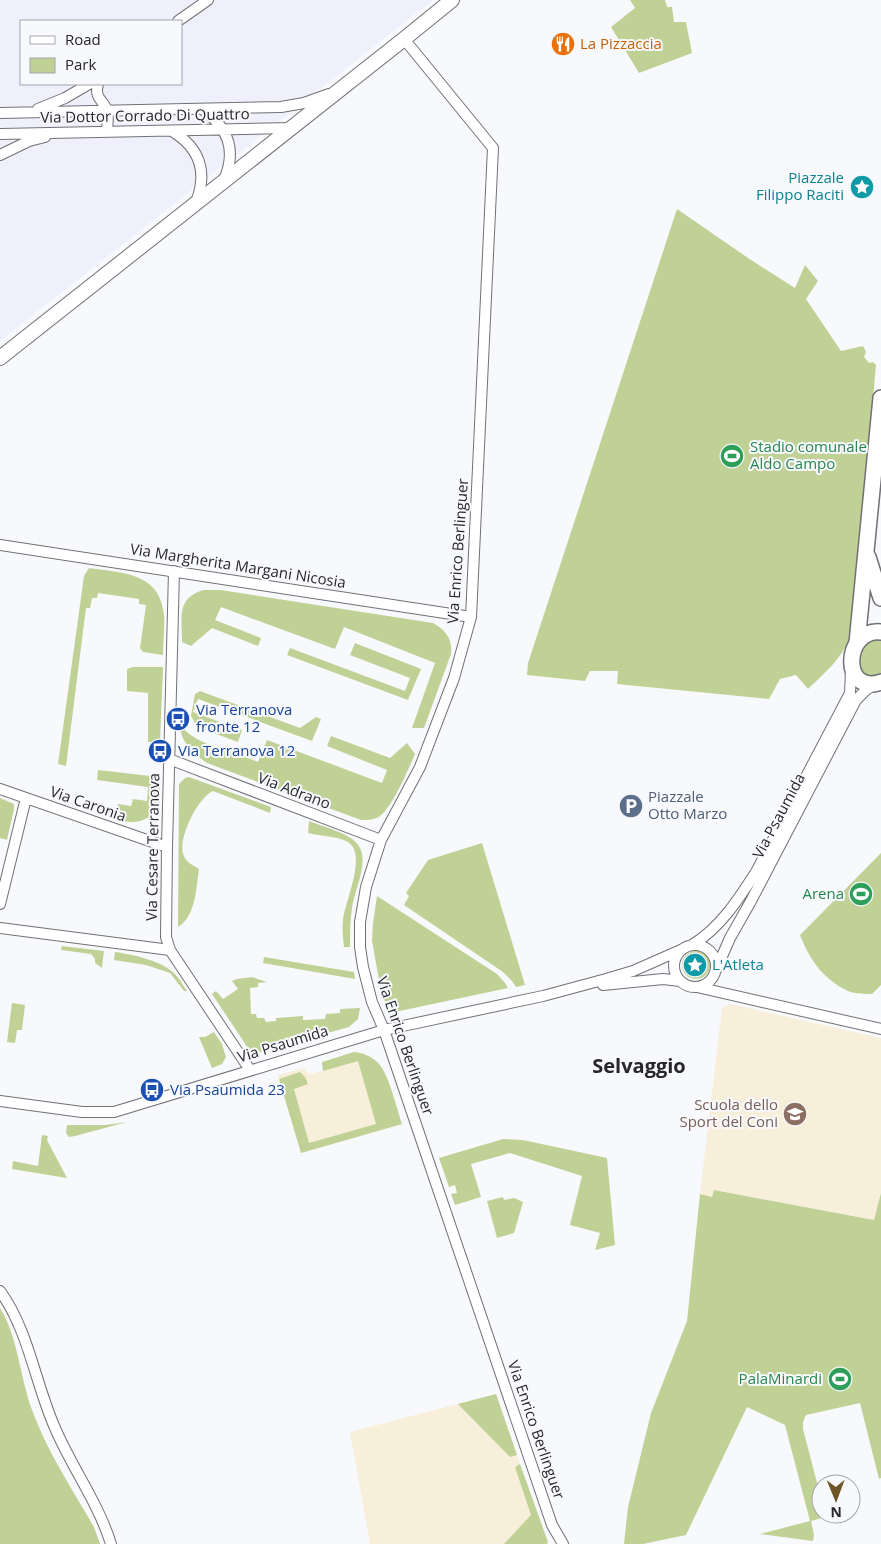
<svg xmlns="http://www.w3.org/2000/svg" width="881" height="1544" viewBox="0 0 881 1544" font-family="'Open Sans',sans-serif">
<style>
.built{fill:#eff0fc;fill-rule:evenodd}
.education{fill:#f7efd9}
.green{fill:#c0d196}
.lines{fill:none;stroke-linecap:round;stroke-linejoin:round}
.minor-casing{stroke:#717175;stroke-width:12}
.tertiary-casing{stroke:#717175;stroke-width:16}
.secondary-casing{stroke:#717175;stroke-width:18}
.minor{stroke:#fff;stroke-width:10}
.tertiary{stroke:#fff;stroke-width:14}
.secondary{stroke:#fff;stroke-width:15}
.labels{text-anchor:middle;stroke-width:4;stroke-linejoin:round;paint-order:stroke}
.food-label{font-size:15px;fill:#c56008;stroke:#f8f9fd;text-anchor:start}
.street-label{font-size:15px;fill:#272729;stroke:#f8f9fd}
.culture-label{font-size:15px;fill:#0d838f;stroke:#f8f9fd;text-anchor:end}
.leisure-label{font-size:15px;fill:#27864d;stroke:#f8f9fd;text-anchor:end}
.transit-label{font-size:15px;fill:#164399;stroke:#f8f9fd;text-anchor:start}
.service-label{font-size:15px;fill:#4e5e75;stroke:#f8f9fd;text-anchor:start}
.education-label{font-size:15px;fill:#785e54;stroke:#f8f9fd;text-anchor:end}
.district-label{font-size:20px;font-weight:bold;fill:#272729;stroke:#f8f9fd}
</style>
<rect width="100%" height="100%" fill="#f8f9fd"/>
<path class="built" d="M0,0h433l-433,341zM21,21h160v63h-160z"/>
<path class="education" d="M730,1004l151,34v155l-6,27 -160,-30 -3,7 -12,-3 22,-186z
M354,1052l9,1 16,11 6,11 17,49 -101,29 -23,-78 26,-7 5,6 14,-3 -1,-9z
M496,1394l51,150h-177l-20,-112z"/>
<path class="green" d="M630,0h35l2,7h5l2,15h12l6,31 -53,20 -28,-46 24,-19z
M677,209l74,51 44,28 10,-23 13,16 -12,18 35,52 22,-5 3,6 -2,5 5,6 4,-1 3,3 -23,268c-13,27 -24,36 -45,56l-12,-14 -16,4 -11,20 -152,-15 1,-13h-28l-5,10 -58,-6 1,-12z
M89,568c33,5 71,4 75,47 1,13 -1,27 -1,40l-20,-3 -3,-4 6,-43 -7,-1v-5l-41,-6 -1,5h-5l-2,10h-4l-20,158 -8,-2 26,-188z
M203,590h18l212,33c13,7 20,17 18,31l-27,74h-12l23,-65 -91,-36 -9,22 -114,-42 -6,13 46,18 -3,8 -46,-18 -21,18 -9,-4c0,-25 -6,-43 21,-52z
M881,637v37l-9,3 -7,-2 -6,-10c3,-19 5,-22 22,-28z
M355,643l66,26 -13,31 -121,-45 3,-7 115,43 5,-13 -60,-23z
M133,667h30l-3,75h-12v-49l-21,-2v-22z
M200,691l100,37 16,-11 5,2 -9,22 -114,-42 -5,13 49,18 -4,12 -38,-14 -4,-3 -5,-9 4,-22z
M180,725c18,22 53,26 78,37l9,-22 115,43 5,-13 -60,-24 4,-10 59,22 17,-15 8,11c-7,16 -22,52 -35,62 -5,4 -12,4 -19,4l-154,-57c-13,-9 -27,-21 -27,-38z
M98,770l61,7c0,9 2,20 0,28 -2,6 -6,9 -10,12 -16,10 -29,3 -45,-3l1,-6 12,3 1,-7 13,2 2,-7 14,2 1,-14 -51,-7z
M189,777l82,30 -1,6 -57,-22c-15,6 -37,50 -29,65 3,7 9,9 15,13 -3,19 -3,47 -21,58l1,-143 6,-6z
M0,798l14,6v5l-7,31 -7,-2z
M309,821c13,5 28,9 40,16 27,15 6,48 3,71 -2,13 -2,26 -2,39h-6c-1,-9 -2,-18 -1,-27 2,-19 26,-69 3,-79 -11,-5 -27,-5 -38,-8z
M482,843l43,142 -9,2 -4,-6 -9,-9 -99,-67 5,-9 -3,-3 22,-33z
M881,853v132l-9,9c-7,0 -17,0 -24,-3 -24,-11 -39,-32 -48,-56z
M377,896l120,78 8,9 3,5 -113,24 -7,-5 -6,-11 -10,-55 1,-18z
M62,946l42,5 -2,17 -7,-5v-4l-4,-5 -30,-4z
M682 965a14 14 0 1 1 28 0a14 14 0 1 1-28 0Z
M115,952c19,3 46,8 60,22 5,5 8,11 12,17h-3l-14,-18 -24,-8 -32,-5z
M264,957l90,15 1,7 -92,-16z
M252,977l15,5 -9,1v4l-8,1 1,26h5l1,4h7l2,4 10,-1v-3l27,-2v4l22,-1 1,-5 14,-1v-4l20,-1 -2,11 -9,8 -89,25 -10,-1 -38,-57 4,-3 7,8 15,-10 -6,-8 5,-2z
M12,1003l13,2 -3,25h-5l-2,13 -8,-1z
M214,1032l8,12 4,13 -4,7 -10,4 -13,-31h6z
M354,1052c9,1 18,4 25,12 10,11 18,45 23,60l-101,29 -22,-74 21,-7 5,5 3,7 -14,5 15,54 67,-19 -18,-63 -35,10 -1,-9z
M127,1122l-52,14 -6,1 -3,-4 1,-8h38z
M42,1135l6,1 -1,4 20,38 -55,-9 1,-8 25,5z
M503,1139l20,1 84,18 8,87 -20,5 5,-17 -30,-8 12,-49 -72,-23 -39,11 10,33 -26,8 -4,-11 6,-1 -2,-8 -6,2 -10,-29z
M714,1190l160,30 7,-27v285l-2,1 -19,-76 -54,12 -3,7v7l18,69v16h4l1,3 -15,4 3,14 -1,6 -53,-7 50,-13 -25,-96 -38,-18 -61,128 -43,9h-19l4,-37 23,-94 36,-92 13,-127 12,3z
M503,1197l1,3 10,-2 9,4 -9,31 -17,5 -10,-37z
M0,1308c18,29 20,69 32,102 15,41 40,79 62,117l6,17h-100z
M496,1394l21,61 -7,2 -52,-53z
M520,1464l28,78 -1,2h-43l27,-29 -16,-48z"/>
<g class="lines">
<g class="minor-casing">
<path id="minor" d="M178,21l30,-21
M404,39l89,109 -22,469 -17,61 -34,89 -39,73 -15,47 -6,35v25l3,20 9,35 12,28 168,495 11,19
M98,84c-4,14 5,16 9,26 2,6 0,15 0,21
M38,109l27,-11 24,-14
M202,109c26,18 35,41 22,71
M0,113l281,-6 23,-4 25,-9
M172,131c28,17 36,41 24,71
M0,134l291,-6
M0,155l29,-14 16,-4
M0,545l471,72
M174,571l-7,276 -1,90 4,13 80,120
M169,759l212,81
M0,789l167,58
M0,904l26,-106
M0,928l170,22
M692,945c28,-17 46,-45 64,-73l94,-179 1,-23
M674 966a21 21 0 1 1 42 0a21 21 0 1 1-42 0Z
M716,970l14,-32 21,-37 105,-201 10,-10 11,-7
M603,985l60,-6 17,2
M697,987l184,42
M0,1101l82,11h32l270,-82 159,-34 63,-17 27,-8 50,-22
M0,1291c29,40 35,92 55,137 17,40 43,74 56,116"/>
</g>
<g class="tertiary-casing">
<path id="tertiary" d="M0,358l404,-319 48,-39"/>
</g>
<g class="secondary-casing">
<path id="secondary" d="M868,557l13,41
M881,632c-38,-4 -40,64 0,50
M857,643l24,-245"/>
</g>
<use href="#minor" class="minor"/>
<use href="#tertiary" class="tertiary"/>
<use href="#secondary" class="secondary"/>
</g>
<defs>
<g id="restaurant-disc" transform="scale(1.25)"><circle r="9.5" fill="#e8710a" stroke="#f8f9fd"/><path d="M-5-6h1v4h1v-4h1v4h1v-4h1v5L-1.5 .5V6h-2V.5L-5-1ZM5-6V6H3V1.5H1.5Q1.5-4 5-6Z" fill="#fff"/></g>
<g id="sight-disc" transform="scale(1.25)"><circle r="9.5" fill="#0f9aa8" stroke="#f8f9fd"/><path d="M0-6L1.8-2.2L6-1.7L2.9 1.2L3.7 5.4L0 3.3L-3.7 5.4L-2.9 1.2L-6-1.7L-1.8-2.2Z" fill="#fff"/></g>
<g id="stadium-disc" transform="scale(1.25)"><circle r="9.5" fill="#2e9e5b" stroke="#f8f9fd"/><path d="M0-5a6.5 5 0 1 0 0 10a6.5 5 0 1 0 0-10ZM-3.5-1.8h7v3.6h-7Z" fill="#fff"/></g>
<g id="bus-disc" transform="scale(1.25)"><circle r="9.5" fill="#1a4fb4" stroke="#f8f9fd"/><path d="M-5-6H5V4H4V6H2V4H-2V6H-4V4H-5ZM-3.5-4V0h7V-4ZM-3.5 1.2v1.5H-2V1.2ZM2 1.2v1.5H3.5V1.2Z" fill="#fff"/></g>
<g id="parking-disc" transform="scale(1.25)"><circle r="9.5" fill="#5c6f8a" stroke="#f8f9fd"/><path d="M-3.5-5.5H1a3.5 3.5 0 0 1 0 7H-1V5.5H-3.5ZM-1-3.4V-.6H.8a1.4 1.4 0 0 0 0-2.8Z" fill="#fff"/></g>
<g id="university-disc" transform="scale(1.25)"><circle r="9.5" fill="#8d6e63" stroke="#f8f9fd"/><path d="M0-5L7-2L0 1L-7-2ZM-4 1L0 2.5L4 1V4Q0 6-4 4Z" fill="#fff"/></g>
</defs>
<g fill-rule="evenodd">
<use href="#restaurant-disc" x="563" y="44"/>
<use href="#sight-disc" x="862" y="187"/>
<use href="#stadium-disc" x="732" y="456"/>
<use href="#bus-disc" x="178" y="719"/>
<use href="#bus-disc" x="160" y="751"/>
<use href="#parking-disc" x="631" y="806"/>
<use href="#stadium-disc" x="861" y="894"/>
<use href="#sight-disc" x="695" y="965"/>
<use href="#bus-disc" x="152" y="1090"/>
<use href="#university-disc" x="795" y="1114"/>
<use href="#stadium-disc" x="840" y="1379"/>
</g>
<g class="labels">
<g class="food-label">
<text x="580" y="49">La Pizzaccia</text>
</g>
<g class="street-label">
<text transform="translate(145 116) rotate(-1)" y="5">Via Dottor Corrado Di Quattro</text>
<text transform="translate(458 551) rotate(-86)" y="5">Via Enrico Berlinguer</text>
<text transform="translate(238 566) rotate(9)" y="5">Via Margherita Margani Nicosia</text>
<text transform="translate(294 791) rotate(21)" y="5">Via Adrano</text>
<text transform="translate(88 804) rotate(19)" y="5">Via Caronia</text>
<text transform="translate(779 816) rotate(-62)" y="5">Via Psaumida</text>
<text transform="translate(153 847) rotate(-89)" y="5">Via Cesare Terranova</text>
<text transform="translate(283 1044) rotate(-17)" y="5">Via Psaumida</text>
<text transform="translate(405 1046) rotate(71)" y="5">Via Enrico Berlinguer</text>
<text transform="translate(536 1430) rotate(71)" y="5">Via Enrico Berlinguer</text>
</g>
<g class="culture-label">
<text x="844" y="183">Piazzale<tspan x="844" dy="17">Filippo Raciti</tspan></text>
<text x="712" y="970" text-anchor="start">L'Atleta</text>
</g>
<g class="leisure-label">
<text x="750" y="452" text-anchor="start">Stadio comunale<tspan x="750" dy="17">Aldo Campo</tspan></text>
<text x="844" y="899">Arena</text>
<text x="822" y="1384">PalaMinardi</text>
</g>
<g class="transit-label">
<text x="196" y="715">Via Terranova<tspan x="196" dy="17">fronte 12</tspan></text>
<text x="178" y="756">Via Terranova 12</text>
<text x="170" y="1095">Via Psaumida 23</text>
</g>
<g class="service-label">
<text x="648" y="802">Piazzale<tspan x="648" dy="17">Otto Marzo</tspan></text>
</g>
<g class="education-label">
<text x="778" y="1110">Scuola dello<tspan x="778" dy="17">Sport del Coni</tspan></text>
</g>
<g class="district-label">
<text x="639" y="1073">Selvaggio</text>
</g>
</g>
<rect x="20" y="20" width="162" height="65" fill="#f8f9fd" stroke="#a4a5a8"/>
<rect x="30" y="36" width="25" height="8" fill="#ffffff" stroke="#a4a5a8"/>
<text x="65" y="45" font-size="15" fill="#272729">Road</text>
<rect x="30" y="58" width="25" height="15" fill="#c0d196" stroke="#a4a5a8"/>
<text x="65" y="70" font-size="15" fill="#272729">Park</text>
<g transform="translate(836 1499) rotate(179)"><circle r="24" fill="#f8f9fd" stroke="#a4a5a8"/>
<path d="M0-4L9 19L0 12L-9 19Z" fill="#6c5424"/>
<text y="-8" font-size="14" font-weight="bold" text-anchor="middle" fill="#272729">N</text>
</g>
</svg>
